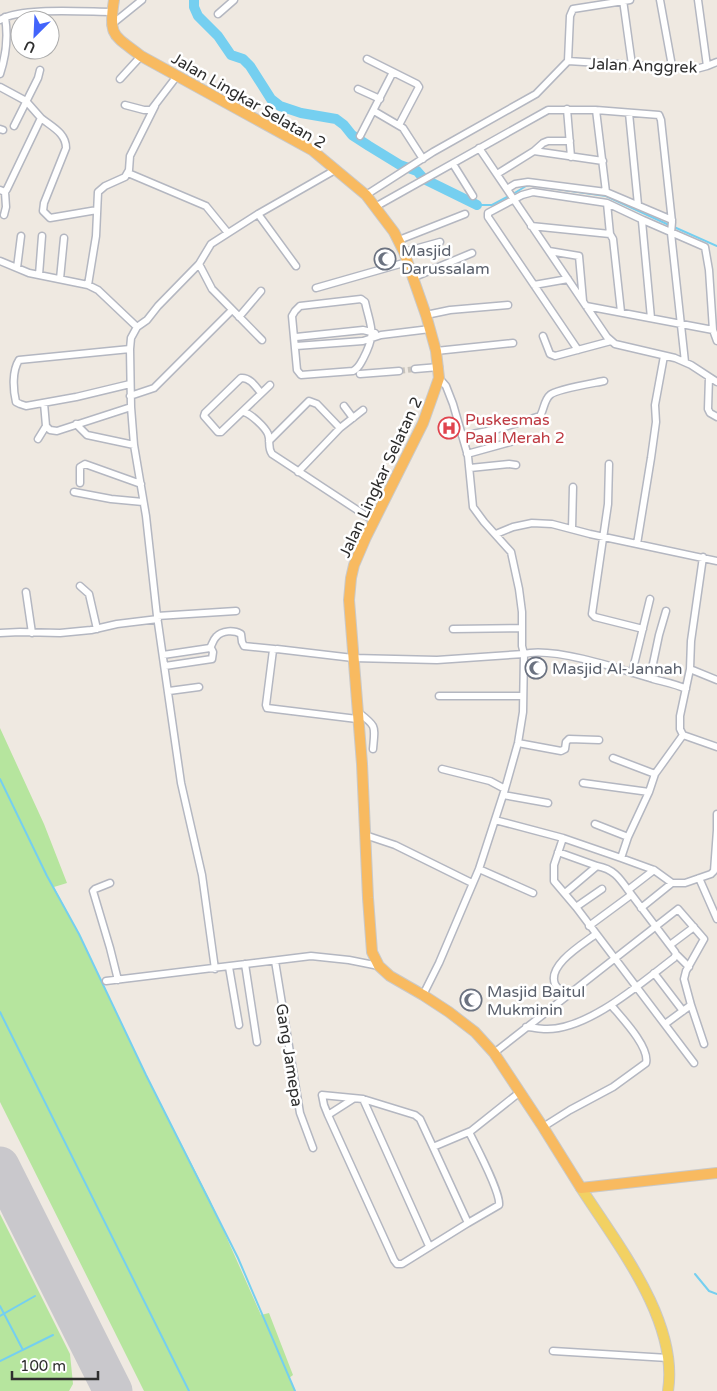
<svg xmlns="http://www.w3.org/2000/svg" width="717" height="1391" viewBox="0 0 717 1391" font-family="'Varela Round',sans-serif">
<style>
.green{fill:#b6e59e}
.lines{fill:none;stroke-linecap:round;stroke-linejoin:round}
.stream{stroke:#75cff0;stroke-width:2}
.river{stroke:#75cff0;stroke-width:10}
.taxiway{stroke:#c9c8cc;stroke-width:15}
.runway{stroke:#c9c8cc;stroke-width:39}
.minor-tunnel{stroke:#c8c4bd;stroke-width:6;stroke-dasharray:6 3;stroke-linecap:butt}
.minor-casing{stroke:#b4b7c1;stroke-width:9}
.primary-casing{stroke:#c9c9c9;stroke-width:12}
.trunk-casing{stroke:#c9c9c9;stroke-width:12}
.minor{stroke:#fff;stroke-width:6}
.primary{stroke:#f2d163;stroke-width:10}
.trunk{stroke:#f8ba60;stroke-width:10}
.labels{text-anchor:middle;stroke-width:5;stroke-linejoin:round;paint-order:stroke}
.street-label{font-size:16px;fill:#2e2e2e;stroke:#fff}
.worship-label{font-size:16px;fill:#5b616d;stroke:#fff;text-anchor:start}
.health-label{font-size:16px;fill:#be3a42;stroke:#fff;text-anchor:start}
</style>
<rect width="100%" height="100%" fill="#efe9e1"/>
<path class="green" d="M0,728l44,96 23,59 -13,4 25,47 67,141 64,125 51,115 8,-2 24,62 -4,3 6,13h-151l-144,-289z
M0,1214l70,140 3,30 -4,7h-69z"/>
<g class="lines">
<path class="stream" d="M543,187l63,9 63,29
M513,194l13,-8 5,-1
M477,205h15l17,-9
M674,227l43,19
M0,779l47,97 32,58 67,141 92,183 57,133
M0,1012l189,379
M695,1274l14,17 8,3
M0,1306l23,44
M0,1316l35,-20
M0,1361l53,-26"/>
<path class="river" d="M194,0v7l4,9 20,20 13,19 12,4 7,7 21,33 9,7 21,7 35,6 8,6 8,10 17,11 31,19 17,6 7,8 53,26"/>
<path class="taxiway" d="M102,1391l3,-15"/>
<path class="runway" d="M0,1166l113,225"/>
<path class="minor-tunnel" d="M399,371l16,-2"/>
<g class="minor-casing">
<path id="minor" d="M623,0l9,65
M660,0l12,66
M698,0l9,66
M218,14l16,-14
M0,20c20,-13 86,-8 112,-8
M111,25l31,-25
M367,59l26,13
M568,61l128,8 11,-3 10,-4
M0,74c6,-18 8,-39 5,-57
M120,79l21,-23
M0,87l26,14 15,17 -34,71 -2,3 -5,-2
M358,89l22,10
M125,105l19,5h7l26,-34
M567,109l4,48
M596,110l10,82
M374,111l29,17 20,31
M629,113l9,92
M41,118c11,9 25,15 25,30l-22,55 -1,8 7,7 47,-8
M14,126l24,-48 2,-8
M0,129l3,1
M360,136l33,-64 24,12 2,3 -20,38
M479,148l128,189 8,7 60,14 16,7 26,17
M534,151l69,10
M453,164l20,32
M128,173l78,33 22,27
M497,174l37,-23 9,-8 5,-2h22
M507,189l8,-5 13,-2 78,10 66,28
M366,195l67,-43 103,-58 32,-33 2,-45 3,-7 57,-9
M607,203l3,31 3,5 8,73
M375,207l173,-97h48l63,5 2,5 11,102 -1,11 14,129
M258,214l38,52
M4,215l2,-8 -1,-15
M531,226l79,8
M399,240l66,-26
M549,251l30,5 4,45
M404,252l36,-10
M0,261l29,12 59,12 10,5 39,37
M199,264l13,25 50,51
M17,268l4,-32
M39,275l3,-39
M412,278l60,-25
M60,279l4,-41
M88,285l8,-49 2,-44 7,-6 20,-9 4,-7 1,-14 25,-50
M534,285l34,-6
M316,288l91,-26
M361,299l4,3c6,27 12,30 -2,57 -3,5 -4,9 -10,12l-52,4 -4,-5 -5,-54 3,-5 5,-5z
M586,306l127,24
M426,315l24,-5 58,-5
M239,317l22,-26
M651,318l-9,-97 1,-1 62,27 4,23 4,60 4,11
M543,336l7,18 5,2 56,-15
M296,337l67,-7 12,3
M296,346l67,-5 18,-6 49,-6
M130,349l-111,11c-7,11 -6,29 -3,42l4,2 6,2 50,-9 54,-13
M578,350l-90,-133v-4l34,-18 11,-3 74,11 36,17
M436,351l77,-8
M415,369l24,-2
M360,374l39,-3
M709,377l-1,32 2,4 7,4
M261,393c-5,-6 -11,-16 -20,-15l-36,35 -1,3 14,16h3l49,-47
M130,396l24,-8 78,-78
M344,406l9,12
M244,412c7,2 21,15 24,22 3,8 -1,13 4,20l102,67
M76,424l11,11 47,10
M46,426l4,4 7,1 74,-24
M462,436l36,-7 42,-13c4,-6 4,-16 10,-21 6,-6 45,-12 54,-14
M38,439l8,-13 -2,-23
M269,441l40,-40 8,3 23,24
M467,454l47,-13
M609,464l-1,40 -16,110 3,3 48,12
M470,468l39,-4 7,1
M298,472l42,-44 23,-18
M80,483v-16l5,-3 56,20
M74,492l37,7 32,3
M572,529l1,-42
M496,534l17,-7 19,-4 20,1 38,10 127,27
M637,544l14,-86 5,-36 -1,-17 9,-49
M703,557l-12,84 -1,28 -10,47v13l3,6 34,12
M80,586l9,8 8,35
M26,592l6,41
M157,616l79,-5
M453,629l69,-1
M0,633l20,-1 40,1 31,-3 26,-6 41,-5
M163,655l47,-7c2,-3 3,-8 6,-11 6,-7 18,-7 25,-3l1,8 2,4 30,3
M165,666l47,-7 1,-7 -2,-4
M690,669l27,11
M632,673l18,-74
M650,678l9,-43 7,-24
M169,691l30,-4
M439,696h84
M358,712c19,15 17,13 15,37
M357,719l-90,-11 -1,-3 7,-55 4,-1 76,9 84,2 87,-6 -2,-8v-34l-3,-23 -8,-37 -27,-30 -11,-15 -5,-51 -15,-52 -7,-18 -7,-8
M518,743l43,8 4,-2 1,-7 3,-3 30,1
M613,758l42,16
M442,769l48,12 15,8
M583,783l66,9
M503,795l45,8
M495,820l68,18 58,20 33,12 18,13h13l26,-9 3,-3 3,-41
M595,824l33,13
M717,831v-17
M365,835l30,10 77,38
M563,838l-9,27v16l22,26 118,156
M558,852l39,14
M621,858l7,-21 21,-45 6,-18 28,-39
M479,869l54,24
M699,878l18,41
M110,883l-15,6 -2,2 17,57 8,32
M565,893l32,-27c16,3 22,11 31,24l26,-20
M576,907l26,-18
M641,908l31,-25
M589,926l42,-31
M670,945l24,-18
M676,954l13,13
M275,961l25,152 13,35
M245,964l12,78
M229,967l10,58
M215,969l-13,-94 -21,-92 -24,-167 -11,-100 -12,-71 -3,-38 -1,-58 1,-11 6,-11 10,-7 11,-14 41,-42 12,-20 47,-30 77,-44
M654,973l29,38
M106,981l205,-25 38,4 30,6
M423,995l16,-32 40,-94 26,-80 13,-46 5,-31 1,-58c28,-8 100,16 129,25 11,3 23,5 33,10
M565,996c-3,-4 -8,-8 -10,-12 -8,-19 28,-40 41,-50
M691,1005l13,39
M526,1027c6,0 13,2 20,2 42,1 95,-46 128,-71l2,-4 -1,-2 -47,-62
M494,1053l184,-144 26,30 -18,32 -2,8 7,26 -26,19
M363,1099l66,147
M328,1115l25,-16
M543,1127l27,-17 43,-23 33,-24c4,-16 -25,-46 -35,-58
M433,1147l35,76 -66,41h-5l-3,-4 -66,-145 -4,-10 -2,-10 41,4 52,16 5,4 13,28 38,-16 49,-39
M468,1223l31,-18c2,-12 -23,-59 -30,-73
M553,1351l115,7"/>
</g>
<g class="primary-casing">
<path id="primary" d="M581,1188c36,56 98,133 87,203"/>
</g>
<g class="trunk-casing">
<path id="trunk" d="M114,0c-6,37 0,35 27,56l171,94 54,45 28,37 10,20 22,63 10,36 3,27 -16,45 -57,114 -12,28 -3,13 -2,22 13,164 6,134 4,54 7,14 11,10 33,19 26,17 26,20 19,21 49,74 38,61 136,-15"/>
</g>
<use href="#minor" class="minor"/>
<use href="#primary" class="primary"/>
<use href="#trunk" class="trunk"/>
</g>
<defs>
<g id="mosque-ring" transform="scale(1.125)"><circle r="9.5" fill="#fff" stroke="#6b7280" stroke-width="1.5"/><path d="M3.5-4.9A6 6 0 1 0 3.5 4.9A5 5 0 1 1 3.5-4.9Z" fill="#6b7280"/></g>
<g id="hospital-ring" transform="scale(1.125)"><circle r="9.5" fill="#fff" stroke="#e0444e" stroke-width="1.5"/><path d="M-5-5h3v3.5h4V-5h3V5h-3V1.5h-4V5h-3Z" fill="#e0444e"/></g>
</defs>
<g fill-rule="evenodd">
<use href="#mosque-ring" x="385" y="259"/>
<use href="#hospital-ring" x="449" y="428"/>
<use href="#mosque-ring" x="536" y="668"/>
<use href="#mosque-ring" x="471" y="1000"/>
</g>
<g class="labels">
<g class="street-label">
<text transform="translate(643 65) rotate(2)" y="6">Jalan Anggrek</text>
<text transform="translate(249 100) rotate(30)" y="6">Jalan Lingkar Selatan 2</text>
<text transform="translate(380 477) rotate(-65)" y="6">Jalan Lingkar Selatan 2</text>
<text transform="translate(290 1055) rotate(81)" y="6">Gang Jamepa</text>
</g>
<g class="worship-label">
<text x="401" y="256">Masjid<tspan x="401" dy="18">Darussalam</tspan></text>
<text x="552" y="674">Masjid Al-Jannah</text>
<text x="487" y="997">Masjid Baitul<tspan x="487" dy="18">Mukminin</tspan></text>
</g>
<g class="health-label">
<text x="465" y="425">Puskesmas<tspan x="465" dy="18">Paal Merah 2</tspan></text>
</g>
</g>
<g transform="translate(35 35) rotate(204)"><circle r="24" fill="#ffffff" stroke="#ababab"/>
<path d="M0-4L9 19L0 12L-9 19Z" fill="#4264fb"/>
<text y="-8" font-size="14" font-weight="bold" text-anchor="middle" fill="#2e2e2e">U</text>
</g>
<path d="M12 1371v8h86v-8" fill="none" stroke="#2e2e2e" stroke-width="2.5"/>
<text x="20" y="1371" font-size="15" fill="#2e2e2e" stroke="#ffffff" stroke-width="4" paint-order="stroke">100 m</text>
</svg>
